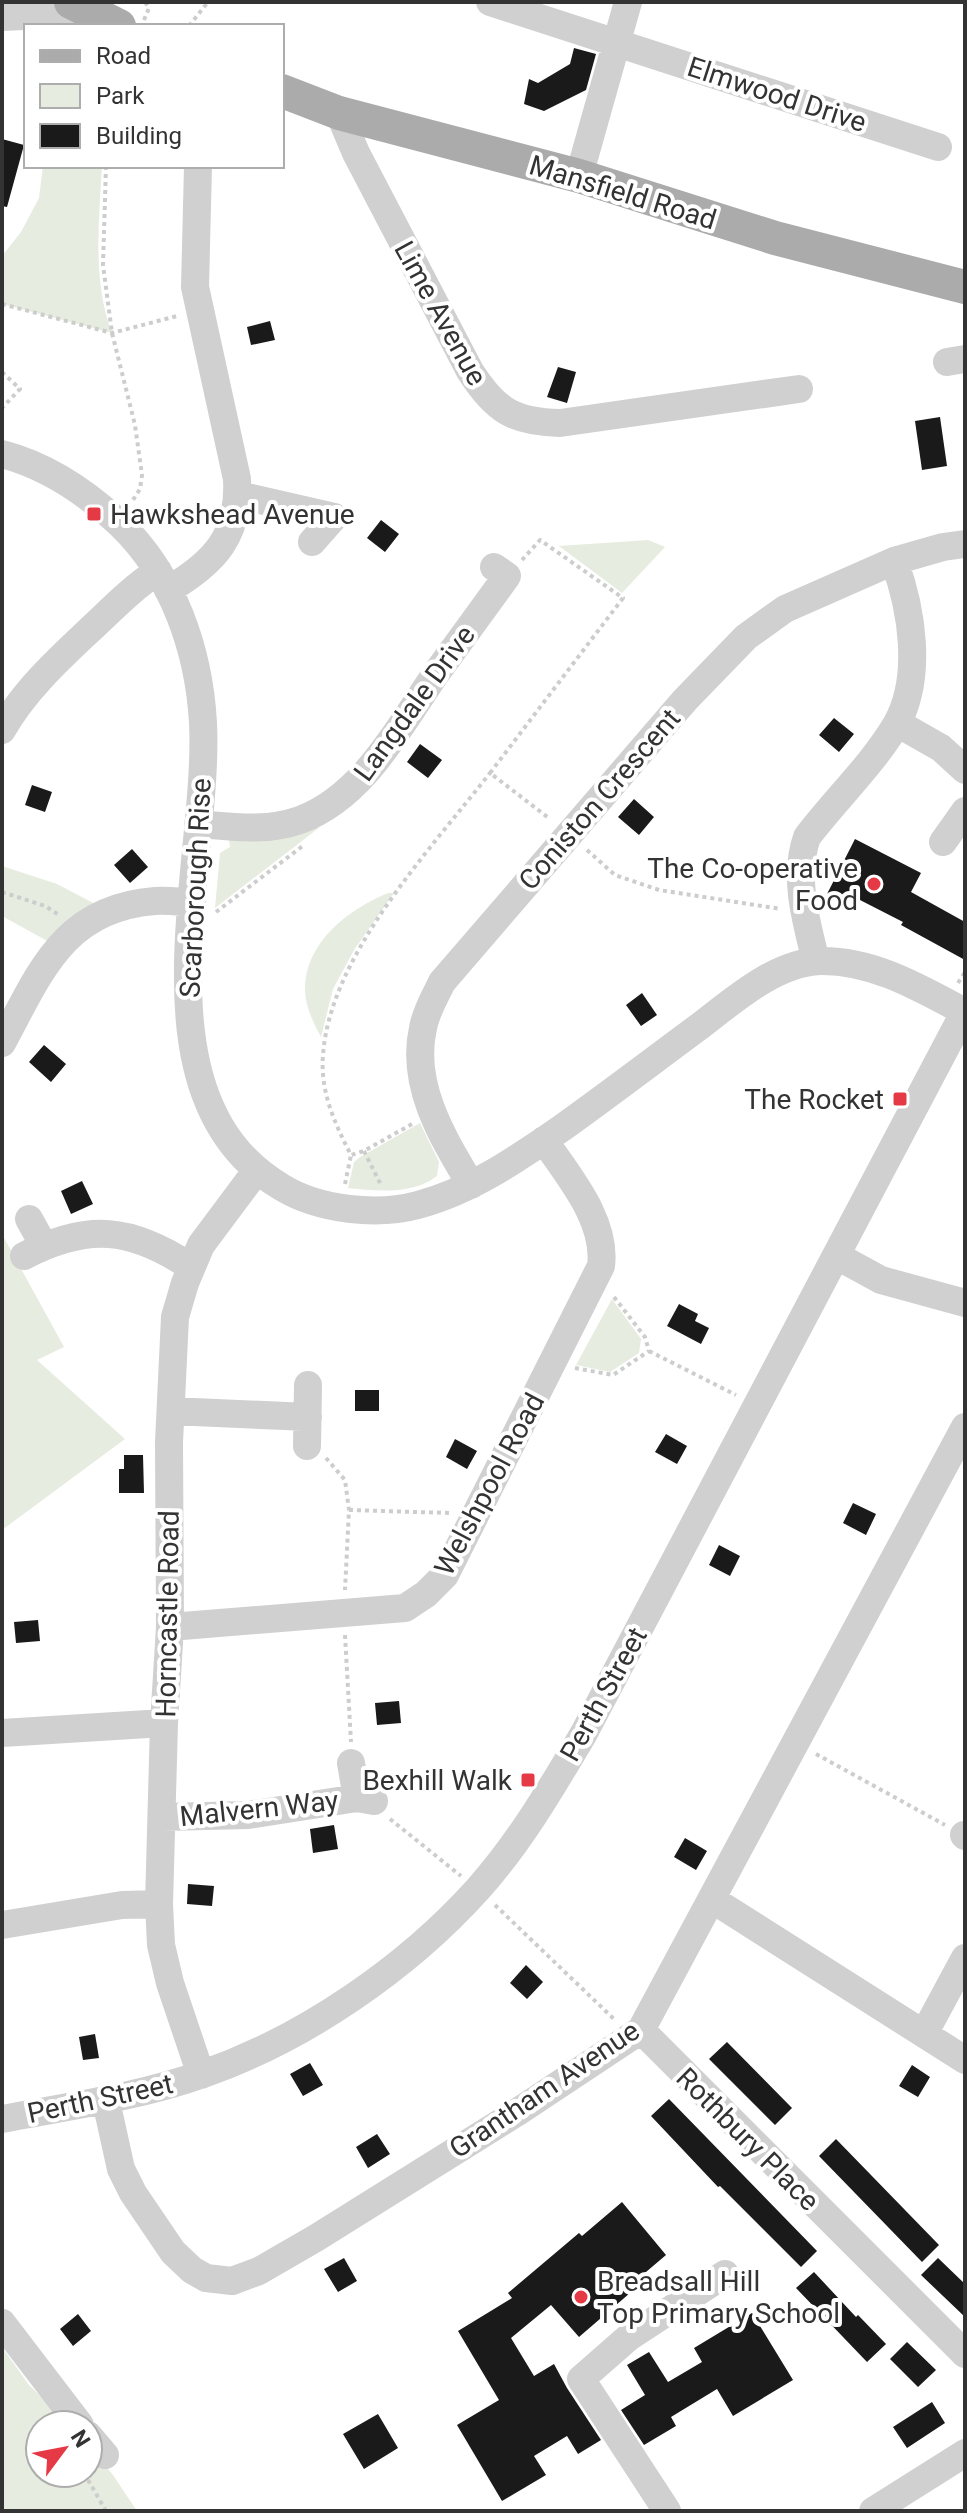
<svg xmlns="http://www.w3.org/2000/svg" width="967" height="2513" viewBox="0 0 967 2513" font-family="Roboto,sans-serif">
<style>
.green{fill:#e6ecdf}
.building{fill:#1a1a1a}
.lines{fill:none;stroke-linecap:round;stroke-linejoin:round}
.path{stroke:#cdcdcd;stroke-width:4;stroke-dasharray:4 4;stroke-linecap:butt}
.minor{stroke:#d0d0d0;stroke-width:28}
.major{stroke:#ababab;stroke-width:34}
.poi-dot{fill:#e63946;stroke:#fff;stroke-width:3}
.labels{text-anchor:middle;stroke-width:8;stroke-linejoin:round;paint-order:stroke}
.street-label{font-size:28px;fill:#333;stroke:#fff}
.poi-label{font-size:28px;fill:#333;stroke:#fff;text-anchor:end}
</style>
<rect width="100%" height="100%" fill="#fff"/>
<path class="green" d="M43,166h59c-3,54 -10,115 10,167l-110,-29v-48l19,-24 18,-34z
M648,540l17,7 -43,46 -63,-47z
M320,827l-105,81 5,-55 10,-6 -1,-7 74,-8z
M2,866l55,18 40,21 -46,38 -49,-27z
M388,893h6l-40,57 -21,39 -12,48c-8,-15 -16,-31 -16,-48 0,-47 44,-80 83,-96z
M420,1123l19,39 -2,14c-24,19 -61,15 -89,12l6,-26 6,-5z
M2,1234l62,113 -27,13 88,79 -123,91z
M612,1299l29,40 -2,14 -29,19 -34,-7z
M2,2347l27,38 41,40h-30v48h48v-28l25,30 24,36h-135z"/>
<path class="building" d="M574,48l22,6 -10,36 -42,21 -20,-7 5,-25 9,4 32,-19z
M2,139l22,6 -17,62 -5,-1z
M270,321l5,19 -24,5 -4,-18z
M558,367l18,5 -9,31 -20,-6z
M940,417l7,49 -25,4 -7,-49z
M381,520l18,14 -14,18 -18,-14z
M834,718l20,16 -15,18 -20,-17z
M420,744l22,16 -14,18 -21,-16z
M32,785l20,7 -7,20 -20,-7z
M634,799l20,18 -15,18 -21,-18z
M855,839l66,34 -10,19 54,30v38l-64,-35 2,-3 -45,-23 -4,8 -27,-13z
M132,849l16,18 -18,16 -16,-18z
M642,993l15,22 -16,11 -15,-21z
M44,1045l22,19 -15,18 -22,-20z
M82,1181l11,23 -22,10 -10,-23z
M679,1304l19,10 -3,7 14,7 -8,16 -34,-18z
M355,1390h24v21h-24z
M666,1434l21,12 -10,18 -22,-12z
M455,1439l22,12 -10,18 -21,-12z
M124,1455h19l1,38h-25v-24h5z
M853,1503l23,11 -10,21 -23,-12z
M719,1545l21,11 -10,20 -21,-11z
M38,1620l2,21 -24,2 -2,-21z
M399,1701l2,22 -24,2 -2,-22z
M334,1825l4,24 -25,4 -3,-24z
M685,1838l22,13 -11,19 -22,-13z
M188,1884l26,2 -2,20 -25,-2z
M526,1965l17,17 -16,17 -17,-16z
M95,2034l4,24 -16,2 -4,-23z
M727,2042l65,66 -17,17 -66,-66z
M310,2063l13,22 -20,11 -13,-22z
M912,2065l18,12 -12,20 -19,-11z
M669,2099l148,152 -16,16 -81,-81 -2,1 -67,-71z
M377,2134l13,20 -22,14 -12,-21z
M836,2139l103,106 -17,17 -103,-106z
M622,2202l44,53 -40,34 4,4 -51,44 -28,-32 -40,33 23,38 20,-12 13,24 34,52 -23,14 -11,-18 -33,20 12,19 -44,26 -45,-76 42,-25 -41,-69 54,-33 -4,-5 71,-60 3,3z
M344,2258l13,23 -19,11 -14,-23z
M938,2258l27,26v33l-44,-42z
M814,2272l42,45 2,-2 28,29 -19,18 -71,-74z
M752,2313l41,67 -60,36 -16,-27 -46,28 5,9 -32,19 -23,-35 24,-15 -18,-30 22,-13 19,30 34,-20 -8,-14z
M78,2314l13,17 -18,15 -13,-17z
M907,2342l29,28 -18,17 -28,-28z
M932,2402l13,21 -38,25 -14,-21z
M378,2414l20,34 -34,21 -21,-35z"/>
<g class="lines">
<path class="path" d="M144,20l5,-12 -4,-6
M189,26l19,-24
M106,166l-3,99 9,68 23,92 7,50 -2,14 -9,14
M2,304l110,29 65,-17
M2,372l18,17 -18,19
M522,560l18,-20 83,58 -133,175 60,46
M587,850l28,25 44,15 122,19
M2,892l43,14 14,9
M216,912l88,-67
M958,983l7,-11
M412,1124l-48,27 -13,4c-16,-31 -31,-63 -28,-100 7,-100 107,-205 167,-282
M364,1151l17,34
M345,1184l6,-29
M614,1297l31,40 4,14
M649,1351l87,44
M575,1368l38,7 36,-24
M326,1458l19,22 4,30 -4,80
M349,1510l101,3
M345,1635l6,107
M816,1754l129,71
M390,1819l71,57
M495,1905l121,116
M84,2473l22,38"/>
<path class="minor" d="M490,2l448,145
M2,17l88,-4
M339,113l17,40 114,218c25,39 43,51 90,52l239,-34
M579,176l49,-174
M947,362l18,-3
M2,454c46,12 84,38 118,70 53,51 79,126 83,199 7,141 -74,376 80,465 37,22 94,28 135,17 53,-14 99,-46 144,-77 46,-33 92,-68 138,-102 34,-26 75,-63 120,-65 53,-1 100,27 145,51
M238,495l96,22 -22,25
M168,590c46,-27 72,-54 69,-111l-42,-192 3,-121
M897,723l44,25 24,22
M2,730c23,-41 60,-74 94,-106 20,-19 39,-38 62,-53
M198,824c36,3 68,8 102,-4 63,-23 99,-93 135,-145 24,-33 48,-66 72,-99l-13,-9
M943,842l22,-31
M816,961c-10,-40 -23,-84 -9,-124 29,-38 65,-72 89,-112 27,-47 16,-116 -2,-164
M2,1043c38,-70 61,-135 153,-142 12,-1 25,1 37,2
M471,1185c-28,-47 -61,-100 -48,-157 3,-17 12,-31 19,-46l243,-282 61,-63 39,-28 109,-48 49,-14 22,-3
M29,1219l15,27
M24,1256c64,-33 107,-29 167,11
M837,1256l44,24 84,23
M171,1411l137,6
M307,1446l1,-61
M170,1627l235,-19 21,-14 19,-19 156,-309c6,-46 -33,-90 -57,-126
M2,1733l162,-10
M351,1763l6,35
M162,1817l86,-2 109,-17 17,3
M964,1835l1,1
M713,1900l252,160
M2,1925l120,-20 37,-1
M641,2030l324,324
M924,2034l41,-76
M201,2075l-31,-92 -9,-38 -2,-41 5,-181 6,-96 -1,-185 6,-125 10,-34 16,-38 56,-75
M106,2101l15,68 12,24 40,59 19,18 14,8 26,3 27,-10 57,-33 200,-125 125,-83 324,-603
M2,2119c68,-13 136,-22 201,-45 101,-35 204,-106 275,-185 42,-47 74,-102 106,-156l381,-722
M2,2323l78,102
M88,2435l17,20
M667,2511l-86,-132 48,-42 96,-63
M873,2511l92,-58"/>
<path class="major" d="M71,2l48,24
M282,91l57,22 240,63 196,62 190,49"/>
</g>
<g class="poi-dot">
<rect x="86" y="506" width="16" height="16" rx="4"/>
<circle cx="874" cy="884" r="8"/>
<rect x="892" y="1091" width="16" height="16" rx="4"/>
<rect x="520" y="1772" width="16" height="16" rx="4"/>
<circle cx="581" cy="2297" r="8"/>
</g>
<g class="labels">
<g class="street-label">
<text transform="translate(777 94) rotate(18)" y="10">Elmwood Drive</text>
<text transform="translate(623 192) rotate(17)" y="10">Mansfield Road</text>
<text transform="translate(441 313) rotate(61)" y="10">Lime Avenue</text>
<text transform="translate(414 703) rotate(-54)" y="10">Langdale Drive</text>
<text transform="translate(599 799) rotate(-49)" y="10">Coniston Crescent</text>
<text transform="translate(195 888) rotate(-87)" y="10">Scarborough Rise</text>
<text transform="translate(489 1484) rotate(-62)" y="10">Welshpool Road</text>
<text transform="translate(167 1614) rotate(-89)" y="10">Horncastle Road</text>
<text transform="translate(603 1694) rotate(-61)" y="10">Perth Street</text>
<text transform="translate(259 1808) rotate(-6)" y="10">Malvern Way</text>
<text transform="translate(544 2089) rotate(-34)" y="10">Grantham Avenue</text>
<text transform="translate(100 2098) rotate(-12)" y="10">Perth Street</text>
<text transform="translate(748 2139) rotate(45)" y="10">Rothbury Place</text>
</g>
<g class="poi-label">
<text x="110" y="524" text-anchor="start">Hawkshead Avenue</text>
<text x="858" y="878">The Co-operative<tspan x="858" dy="32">Food</tspan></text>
<text x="884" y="1109">The Rocket</text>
<text x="512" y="1790">Bexhill Walk</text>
<text x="597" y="2291" text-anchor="start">Breadsall Hill<tspan x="597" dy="32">Top Primary School</tspan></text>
</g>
</g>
<rect width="967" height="2513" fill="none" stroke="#333333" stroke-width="8"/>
<rect x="24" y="24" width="260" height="144" fill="#ffffff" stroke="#adadad" stroke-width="2"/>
<rect x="40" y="50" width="40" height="12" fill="#ababab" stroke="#adadad" stroke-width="2"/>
<text x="96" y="64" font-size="24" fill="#333333">Road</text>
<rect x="40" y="84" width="40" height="24" fill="#e6ecdf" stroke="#adadad" stroke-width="2"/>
<text x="96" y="104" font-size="24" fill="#333333">Park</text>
<rect x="40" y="124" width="40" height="24" fill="#1a1a1a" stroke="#adadad" stroke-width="2"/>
<text x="96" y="144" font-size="24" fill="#333333">Building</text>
<g transform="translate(64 2449) rotate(58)"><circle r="38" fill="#ffffff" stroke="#adadad" stroke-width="2"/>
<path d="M0-6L14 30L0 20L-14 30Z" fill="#e63946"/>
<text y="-12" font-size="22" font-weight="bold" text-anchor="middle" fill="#333333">N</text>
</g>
</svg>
